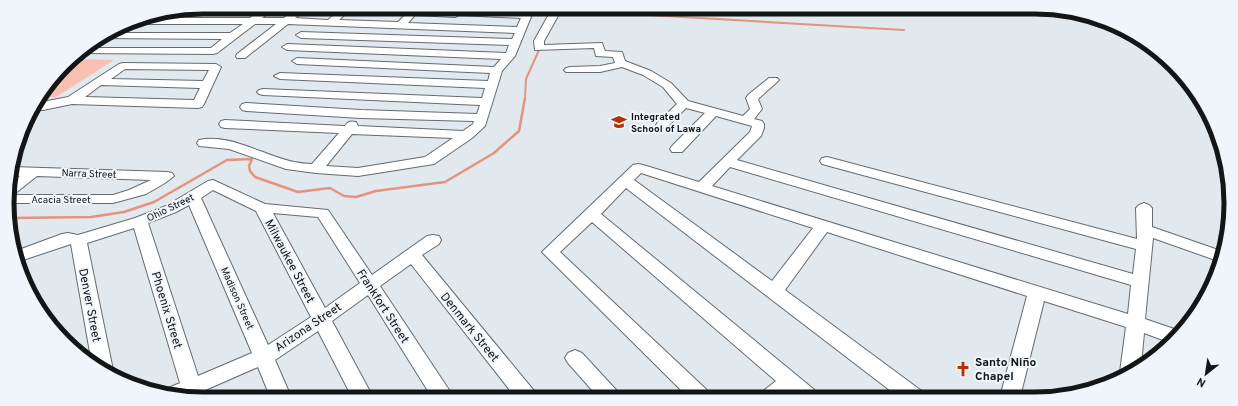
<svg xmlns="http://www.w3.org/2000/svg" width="1238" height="406" viewBox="0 0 1238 406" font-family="Overpass,sans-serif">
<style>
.green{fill:#f8c0b1}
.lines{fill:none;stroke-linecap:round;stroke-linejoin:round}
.stream-far1{stroke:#e4937e;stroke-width:2}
.stream{stroke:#e4937e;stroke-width:2.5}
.minor-casing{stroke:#656b70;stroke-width:2}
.minor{fill:#fff;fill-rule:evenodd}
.labels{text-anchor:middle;stroke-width:4;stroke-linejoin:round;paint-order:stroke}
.poi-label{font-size:10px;font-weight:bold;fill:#131517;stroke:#eff5fb;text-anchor:start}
.street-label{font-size:10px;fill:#131517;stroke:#eff5fb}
.near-street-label{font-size:12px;fill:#131517;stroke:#eff5fb}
.near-poi-label{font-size:12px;font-weight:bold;fill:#131517;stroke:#eff5fb;text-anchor:start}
.rim{fill:none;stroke:#131517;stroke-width:5}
</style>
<rect width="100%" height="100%" fill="#e1e8ee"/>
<path class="green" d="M71,59l43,1 -58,37h-14z"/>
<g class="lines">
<path class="stream-far1" d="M537,7l8,1
M559,9l51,4
M649,15l255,15
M525,99l1,-20 13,-29"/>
<path class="stream" d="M11,218l80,-1 33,-5 30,-10 73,-42 25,-1 -3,7 1,5 5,6 43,15 32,-4 14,8 12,1 20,-6 69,-9 49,-29 25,-22 6,-33"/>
<g class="minor-casing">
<path id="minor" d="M265,7h11l-14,11h22l14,-11h11l-14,11 33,2 15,-13h10l-14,13 59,2 12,-12 3,-1 40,2 4,-2 66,4 2,-6h10l-20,49 -13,15 -17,55 -13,12 -38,26 -76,12 -42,-3 -30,-4 -57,-20 -30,-3 -2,-3 2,-3c31,-7 65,16 95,22 6,1 12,2 18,2l27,-31 -114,-5 -4,-1 -2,-3 2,-3 4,-1 120,6c3,-5 6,-5 11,-4l2,4 105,5 10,-7 1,-3 -113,-3 -115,-7 -4,-1 -2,-3 2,-3 4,-1 115,7 116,4 3,-9 -217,-10 -4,-1 -2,-2 2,-2 4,-1 219,9 3,-10 -205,-9 -6,-3 6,-3 208,8 2,-8 -193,-9 -5,-3 5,-3 197,9 7,-8 -214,-9 -5,-3 5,-3 219,9 3,-8 -208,-7 -5,-3 5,-3 211,7 3,-6 -227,-9 -43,34h-8l-1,-2 1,-2 39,-30h-21l-38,29 -4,1 -135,-1 8,-5h125l11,-9 -120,-1 8,-5h120l13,-9h-110l-4,-2 18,-4h16l-1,-1 3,-3 30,-5 -1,2 -21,7h77zM415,15l40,2 4,-2 62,3 -4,9 -109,-4zM352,134l101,4 -28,19 -67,11 -32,-2z
M553,7h10l-19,34v4l58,-2 3,8 17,1 3,9 26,10 20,12 17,18 55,15 7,-7 -4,-11 2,-3 21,-17h8l2,2 -2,2 -19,17 4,10 -8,10 8,2 2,3v4l-3,8 -24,24 396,114 3,-25 -314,-85 -2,-3 2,-3 5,-1 310,82 -1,-31 3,-3 5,-2 5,2 3,3v19l72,25 -3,10 -68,-24 -8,81 35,12 -9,12 -27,-10 -3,32 -19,11 -2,-4 6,-45 -82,-26 -24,96h-20l27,-101 -200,-64 -42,58 138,102 3,6h-26l-274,-210 -25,26 216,178 3,6h-25l-5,-4 -5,4h-26l3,-6 14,-11 -184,-159 -32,30 149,140 3,6h-23l-147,-146 91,-87 5,-1 5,1 56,17 51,-50 2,-6 -36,-10 -34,36h-10l-2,-3 2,-3 33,-33 -19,-5 -20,20h-8l-2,-3 2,-3 19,-18 -14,-17 -20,-12 -21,-8 -22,5h-34l-2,-2 2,-2 4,-1 30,-1 15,-3 -2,-6 -17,-1 -2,-8 -59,2 -1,-9zM730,167l401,118 -3,29 -416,-128zM641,173l172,55 -41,53 -138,-101z
M123,63l93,1 5,3 -17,37 -2,3 -4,1 -126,-4 -29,6h-11l5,-7 31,-6 51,-33zM125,69l84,1 -6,11 -92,-2zM101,85l99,3 -6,12 -109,-3z
M12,167l155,5 5,1 2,3 -9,7 -19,11 -33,9h-103l-1,-19 11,-8 -10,-1zM37,176l114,4 -22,10 -16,5h-100z
M213,180l52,24 63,6 44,65 55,-39 6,-1 6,1 2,4 -2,4 -17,11 113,137 3,6h-22l-105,-134 -31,22 75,113h-22l-65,-104 -36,26 42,78h-21l-35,-68 -43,29 17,39h-21l-13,-32 -55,24 1,5 -1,3 -40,-5 3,-5 14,-6 -46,-155 -47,15 26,127 -2,4 -17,-8 -2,-2 -21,-120 -54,18 -4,-10 49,-18 6,-1 10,2 57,-17 31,-12 42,-25zM213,190l43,21 55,106 -43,28 -67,-147zM189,205l63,148 -54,23 -50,-153 28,-11zM273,213l45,4 42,66 -35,25z
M575,350l7,3 36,39 3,6h-22l-31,-35 -3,-5 3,-5z"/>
</g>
<use href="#minor" class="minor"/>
</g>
<defs>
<g id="school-bare" transform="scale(1.2)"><path d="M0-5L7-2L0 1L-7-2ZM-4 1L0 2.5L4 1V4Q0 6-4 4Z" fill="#b82f00" stroke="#eff5fb" stroke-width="2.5" paint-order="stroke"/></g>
<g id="church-bare" transform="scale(1.2)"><path d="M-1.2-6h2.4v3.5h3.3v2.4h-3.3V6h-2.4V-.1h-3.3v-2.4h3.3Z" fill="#b82f00" stroke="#eff5fb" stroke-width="2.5" paint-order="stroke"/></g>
</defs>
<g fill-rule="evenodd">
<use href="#school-bare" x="619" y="122"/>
<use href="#church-bare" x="963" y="369"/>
</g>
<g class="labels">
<g class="poi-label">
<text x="631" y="120">Integrated<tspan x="631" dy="12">School of Lawa</tspan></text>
</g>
<g class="street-label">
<text transform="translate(89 173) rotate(2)" y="4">Narra Street</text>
<text x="61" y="203">Acacia Street</text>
<text transform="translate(170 207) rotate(-26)" y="4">Ohio Street</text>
<text transform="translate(238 298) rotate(66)" y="4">Madison Street</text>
</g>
<g class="near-street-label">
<text transform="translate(290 261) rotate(62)" y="4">Milwaukee Street</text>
<text transform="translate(90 305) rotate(79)" y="4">Denver Street</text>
<text transform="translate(383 306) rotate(57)" y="4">Frankfort Street</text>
<text transform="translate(167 310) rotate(73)" y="4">Phoenix Street</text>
<text transform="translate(308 327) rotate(-34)" y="4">Arizona Street</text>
<text transform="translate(470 327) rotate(51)" y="4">Denmark Street</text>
</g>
<g class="near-poi-label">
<text x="975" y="366">Santo Niño<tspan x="975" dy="14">Chapel</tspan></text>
</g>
</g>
<path d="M0 0H1238V406H0ZM203 14H1035A189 189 0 0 1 1224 203V203A189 189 0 0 1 1035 392H203A189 189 0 0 1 14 203V203A189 189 0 0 1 203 14Z" fill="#eff5fb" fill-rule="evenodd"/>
<path class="rim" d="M203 14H1035A189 189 0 0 1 1224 203V203A189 189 0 0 1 1035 392H203A189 189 0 0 1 14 203V203A189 189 0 0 1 203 14Z"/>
<g transform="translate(1206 374) rotate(210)" stroke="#eff5fb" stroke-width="3" paint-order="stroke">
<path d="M0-3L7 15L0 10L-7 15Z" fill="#131517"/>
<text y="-6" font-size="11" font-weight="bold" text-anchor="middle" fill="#131517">N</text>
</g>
</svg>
